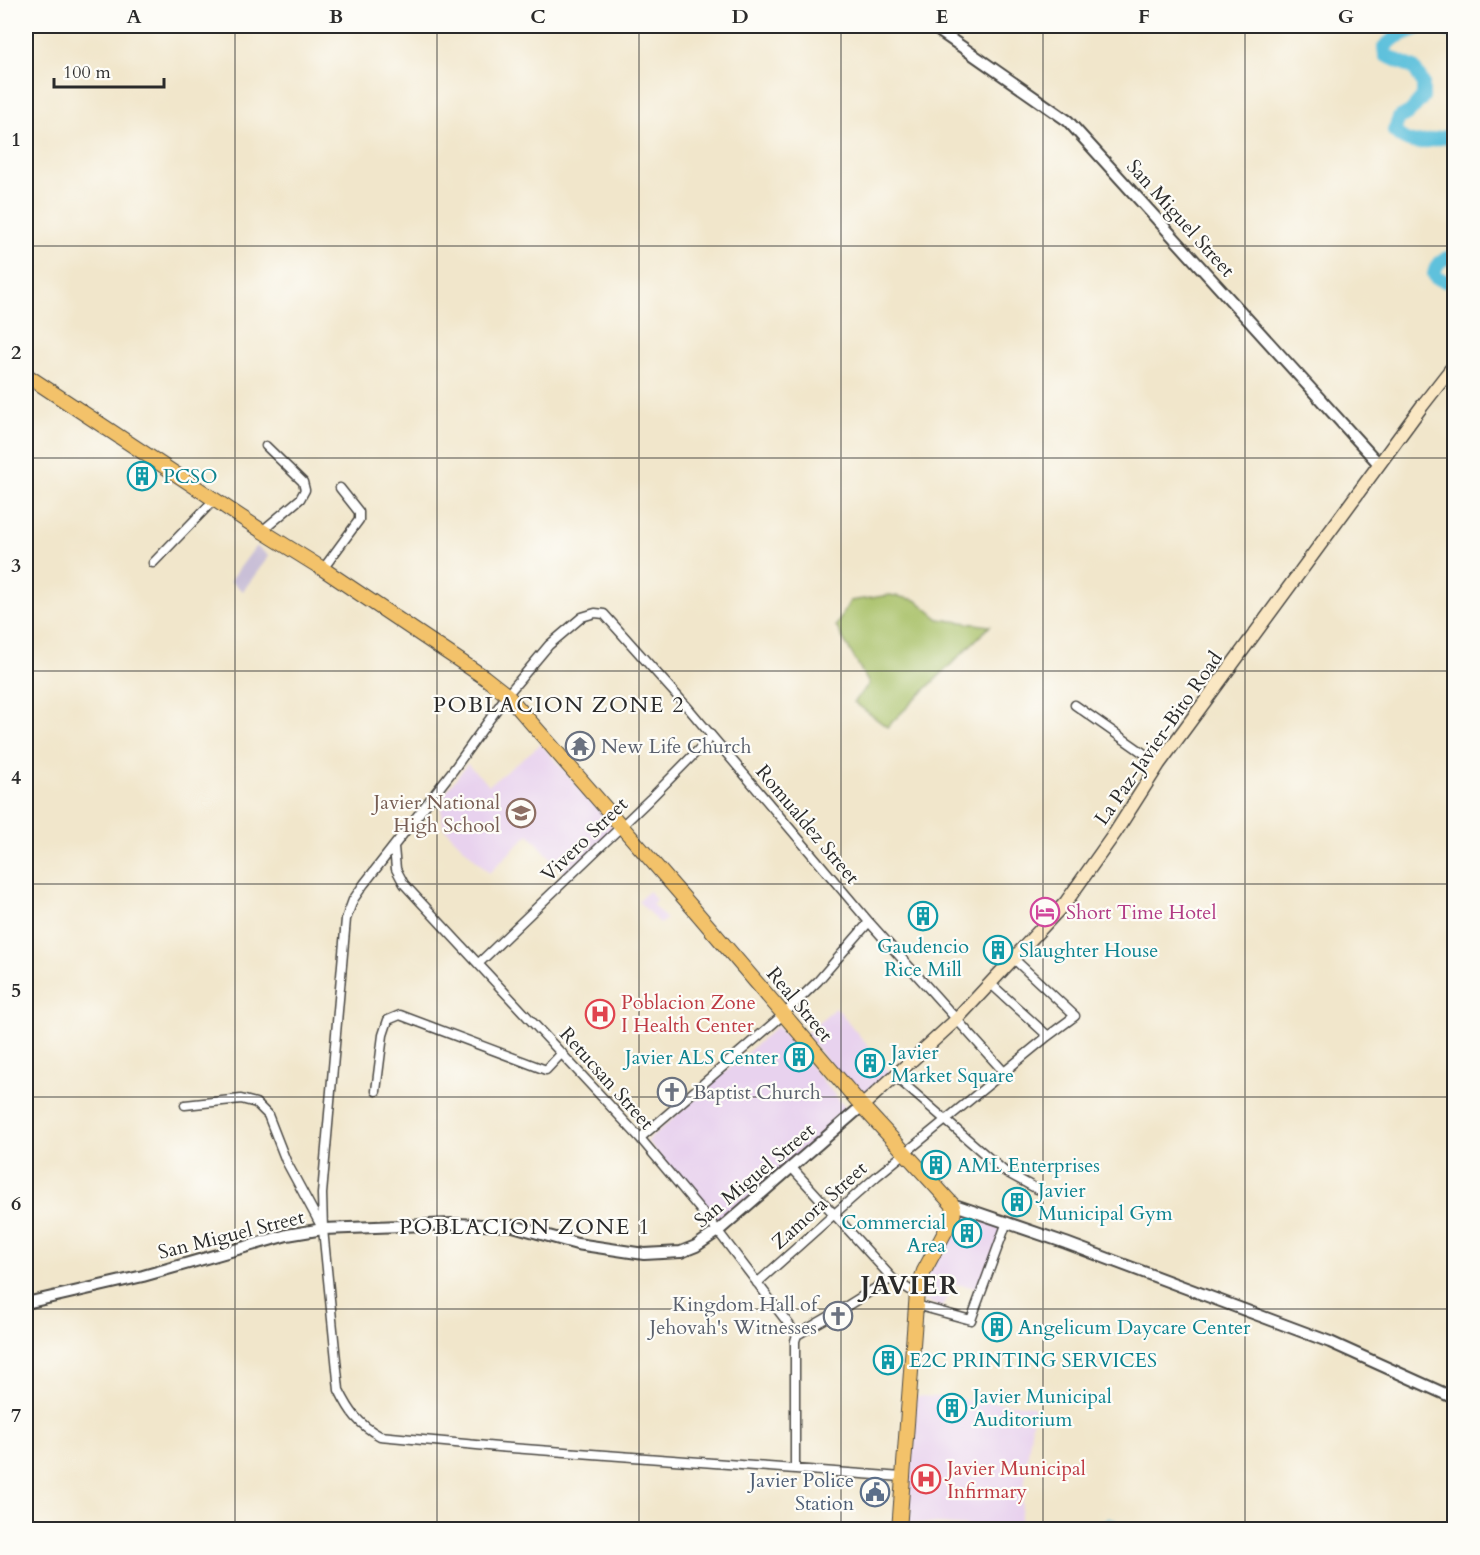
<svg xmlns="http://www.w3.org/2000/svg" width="1480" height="1555" viewBox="0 0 1480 1555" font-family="Cardo,serif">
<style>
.built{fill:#e8d2ee}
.industrial{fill:#c9bfd7}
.green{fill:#a7c066;stroke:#697648;stroke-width:1.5}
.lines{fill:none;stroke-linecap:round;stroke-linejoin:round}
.stream{stroke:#5ec1dc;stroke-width:2}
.river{stroke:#5ec1dc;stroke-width:14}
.minor-casing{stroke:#494743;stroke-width:11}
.tertiary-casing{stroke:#494743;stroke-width:14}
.secondary-casing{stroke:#494743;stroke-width:15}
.primary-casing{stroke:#494743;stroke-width:16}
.minor{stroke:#fff;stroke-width:8}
.tertiary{stroke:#fff;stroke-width:10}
.secondary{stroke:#fae7c3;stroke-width:12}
.primary{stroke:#f3c26a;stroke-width:14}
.grid{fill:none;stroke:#2b2b2b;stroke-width:1.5;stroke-opacity:0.55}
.labels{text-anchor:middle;stroke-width:4.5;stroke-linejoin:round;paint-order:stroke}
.street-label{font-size:20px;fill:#2b2b2b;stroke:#fdfcf7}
.culture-label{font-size:20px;fill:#0d838f;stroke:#fdfcf7;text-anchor:start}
.worship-label{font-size:20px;fill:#5b616d;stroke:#fdfcf7;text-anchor:start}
.education-label{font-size:20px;fill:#785e54;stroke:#fdfcf7;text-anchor:end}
.hotel-label{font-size:20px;fill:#b23c85;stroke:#fdfcf7;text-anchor:start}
.health-label{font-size:20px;fill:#be3a42;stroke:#fdfcf7;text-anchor:start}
.service-label{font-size:20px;fill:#4e5e75;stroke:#fdfcf7;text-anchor:end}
.quarter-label{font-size:22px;letter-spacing:1.5px;fill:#2b2b2b;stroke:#fdfcf7}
.district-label{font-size:26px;font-weight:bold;letter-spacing:1.5px;fill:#2b2b2b;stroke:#fdfcf7}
.neatline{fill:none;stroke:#2b2b2b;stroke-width:2}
.grid-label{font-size:20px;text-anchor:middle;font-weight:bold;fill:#2b2b2b}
</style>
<rect width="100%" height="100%" fill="#fdfcf7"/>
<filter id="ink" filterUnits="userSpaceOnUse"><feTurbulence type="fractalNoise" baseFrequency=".0167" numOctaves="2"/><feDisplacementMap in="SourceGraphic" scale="12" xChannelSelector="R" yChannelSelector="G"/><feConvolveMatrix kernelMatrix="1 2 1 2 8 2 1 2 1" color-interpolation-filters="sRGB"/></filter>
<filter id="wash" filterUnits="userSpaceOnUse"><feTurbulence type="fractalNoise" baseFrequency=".008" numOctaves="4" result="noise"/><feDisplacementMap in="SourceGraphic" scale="24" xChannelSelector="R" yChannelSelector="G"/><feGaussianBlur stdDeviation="1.35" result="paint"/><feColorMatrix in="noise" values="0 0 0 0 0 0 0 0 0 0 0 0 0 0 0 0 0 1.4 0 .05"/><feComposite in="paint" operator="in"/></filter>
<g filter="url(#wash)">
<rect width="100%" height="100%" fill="#f1e6cb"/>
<path class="built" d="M541,744l75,86 -50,45 -37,-41 -40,39 -46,-46 -3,-27 27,-36 22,21z
M649,891l7,9 -4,4 14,15 -6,5 -22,-23z
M836,1007l57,70 -31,25 -57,-68z
M777,1026l72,86 -130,114 -72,-85z
M964,1213l41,11 -26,64 -25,-4 -12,23 -21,-7 3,-19 34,-63z
M913,1396l28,1 93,9 -15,123 -114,-7z"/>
<path class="industrial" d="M256,546l13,10 -26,35 -13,-10z"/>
<path class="green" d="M890,595l26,5 23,19 51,7 -103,101 -33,-25 15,-18 -33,-58 14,-25z"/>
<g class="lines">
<path class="stream" d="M1097,1530l3,-7 10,-5 7,4 2,8"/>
<path class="river" d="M1424,26l-28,11 -12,10 1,8 29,13 9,15v14l-13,15 -11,6 -5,13c21,22 36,6 60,5
M1426,26h13l15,7
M1454,256c-12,3 -17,5 -20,18l2,4 18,6"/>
</g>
</g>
<g filter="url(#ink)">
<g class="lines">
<g class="minor-casing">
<path id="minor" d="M262,531l38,-32 5,-9 -2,-8 -37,-36
M153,563l61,-63
M323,569l36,-49v-8l-19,-24
M1075,705l84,59
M394,847l2,22 8,15 236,254 74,88 83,109
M479,963l171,-164 61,-62
M991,984l57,52
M896,1077l108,94 33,18
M376,1091l7,-56 5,-15 12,-5 146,55 16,-17
M185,1105l56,-6 15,4 12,12 18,46 35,65
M640,1138l143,-123 35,-34 51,-59
M792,1168l100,110 18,12 7,2
M757,1283l120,-107 171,-140 27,-20 -61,-57
M916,1305l55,15 36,-98
M795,1468v-127l2,-6 45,-26 50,-31
M902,1477l-404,-30 -118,-11c-22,-12 -30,-24 -41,-46l-16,-161 -1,-35 24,-275 7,-19 11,-16 90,-115 53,-74 42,-50 33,-28 13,-4 9,1 85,95 180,213 135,150"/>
</g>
<g class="tertiary-casing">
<path id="tertiary" d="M932,26l136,95 311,343
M952,1204l114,39 264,99 124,56
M26,1303l117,-27 144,-41 36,-6 130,-5 60,2 64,18 67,10 37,-2 15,-6 22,-15 144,-125"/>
</g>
<g class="secondary-casing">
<path id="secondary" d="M862,1106l94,-86 110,-118 49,-69 44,-69 263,-358 32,-41"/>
</g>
<g class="primary-casing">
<path id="primary" d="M26,375l236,156 61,38 161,108 23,18 184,211 171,200 90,98 2,6 -1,7 -29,54 -7,21 -18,238"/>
</g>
<use href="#minor" class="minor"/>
<use href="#tertiary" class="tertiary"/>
<use href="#secondary" class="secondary"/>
<use href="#primary" class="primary"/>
</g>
</g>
<path class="grid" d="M235,26v1504M437,26v1504M639,26v1504M841,26v1504M1043,26v1504M1245,26v1504M26,246h1428M26,458h1428M26,671h1428M26,884h1428M26,1097h1428M26,1309h1428"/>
<defs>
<g id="building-ring" transform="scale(1.5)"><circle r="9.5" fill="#fdfcf7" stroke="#0f9aa8" stroke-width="1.5"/><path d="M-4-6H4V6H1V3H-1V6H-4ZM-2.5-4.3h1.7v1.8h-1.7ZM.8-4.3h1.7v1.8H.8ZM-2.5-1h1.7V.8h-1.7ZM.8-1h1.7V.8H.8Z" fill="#0f9aa8"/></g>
<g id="temple-ring" transform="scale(1.5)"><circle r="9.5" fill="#fdfcf7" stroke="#6b7280" stroke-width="1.5"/><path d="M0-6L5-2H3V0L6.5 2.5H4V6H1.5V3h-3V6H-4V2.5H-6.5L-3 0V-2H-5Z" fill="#6b7280"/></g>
<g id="school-ring" transform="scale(1.5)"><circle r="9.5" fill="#fdfcf7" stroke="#8d6e63" stroke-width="1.5"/><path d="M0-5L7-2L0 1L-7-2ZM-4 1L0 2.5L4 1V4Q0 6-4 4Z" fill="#8d6e63"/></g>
<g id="hotel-ring" transform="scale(1.5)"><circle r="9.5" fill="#fdfcf7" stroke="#d1479c" stroke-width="1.5"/><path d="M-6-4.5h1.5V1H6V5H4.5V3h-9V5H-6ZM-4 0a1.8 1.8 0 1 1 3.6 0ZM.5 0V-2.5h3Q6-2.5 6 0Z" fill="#d1479c"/></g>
<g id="hospital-ring" transform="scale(1.5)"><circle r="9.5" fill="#fdfcf7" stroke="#e0444e" stroke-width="1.5"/><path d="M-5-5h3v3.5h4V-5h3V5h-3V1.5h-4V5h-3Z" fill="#e0444e"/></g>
<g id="church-ring" transform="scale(1.5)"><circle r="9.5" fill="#fdfcf7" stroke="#6b7280" stroke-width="1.5"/><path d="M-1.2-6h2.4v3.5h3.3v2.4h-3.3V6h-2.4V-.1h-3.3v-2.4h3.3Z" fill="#6b7280"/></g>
<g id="civic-ring" transform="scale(1.5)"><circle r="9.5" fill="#fdfcf7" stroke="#5c6f8a" stroke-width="1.5"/><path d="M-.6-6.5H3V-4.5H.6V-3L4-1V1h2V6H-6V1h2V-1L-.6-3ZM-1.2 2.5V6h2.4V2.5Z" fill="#5c6f8a"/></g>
</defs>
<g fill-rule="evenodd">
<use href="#building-ring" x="142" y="476"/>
<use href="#temple-ring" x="580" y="746"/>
<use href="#school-ring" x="521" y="813"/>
<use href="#hotel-ring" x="1045" y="912"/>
<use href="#building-ring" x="923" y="916"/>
<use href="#building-ring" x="998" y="950"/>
<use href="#hospital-ring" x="600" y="1014"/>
<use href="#building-ring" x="799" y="1057"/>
<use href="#building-ring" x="870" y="1063"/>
<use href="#church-ring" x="672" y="1092"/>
<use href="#building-ring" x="936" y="1165"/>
<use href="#building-ring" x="1017" y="1202"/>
<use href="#building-ring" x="967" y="1233"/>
<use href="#church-ring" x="838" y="1316"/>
<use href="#building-ring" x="997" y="1327"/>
<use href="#building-ring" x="888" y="1360"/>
<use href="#building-ring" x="952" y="1408"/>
<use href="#hospital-ring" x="926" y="1479"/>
<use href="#civic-ring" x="875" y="1492"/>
</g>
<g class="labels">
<g class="street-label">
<text transform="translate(1181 218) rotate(48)" y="7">San Miguel Street</text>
<text transform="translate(1158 738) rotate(-55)" y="7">La Paz-Javier-Bito Road</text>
<text transform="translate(808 824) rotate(50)" y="7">Romualdez Street</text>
<text transform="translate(584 839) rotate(-44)" y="7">Vivero Street</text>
<text transform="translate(800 1004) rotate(50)" y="7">Real Street</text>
<text transform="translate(607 1078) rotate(48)" y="7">Retucsan Street</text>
<text transform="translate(754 1175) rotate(-40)" y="7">San Miguel Street</text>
<text transform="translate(819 1205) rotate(-42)" y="7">Zamora Street</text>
<text transform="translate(231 1234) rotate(-14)" y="7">San Miguel Street</text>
</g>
<g class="culture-label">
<text x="163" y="483">PCSO</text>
<text x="923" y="953" text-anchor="middle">Gaudencio<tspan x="923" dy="23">Rice Mill</tspan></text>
<text x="1019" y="957">Slaughter House</text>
<text x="891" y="1059">Javier<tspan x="891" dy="23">Market Square</tspan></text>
<text x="778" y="1064" text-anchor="end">Javier ALS Center</text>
<text x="957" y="1172">AML Enterprises</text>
<text x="1038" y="1197">Javier<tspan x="1038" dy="23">Municipal Gym</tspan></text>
<text x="946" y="1229" text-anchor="end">Commercial<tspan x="946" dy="23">Area</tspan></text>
<text x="1018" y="1334">Angelicum Daycare Center</text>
<text x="909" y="1367">E2C PRINTING SERVICES</text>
<text x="973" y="1403">Javier Municipal<tspan x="973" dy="23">Auditorium</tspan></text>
</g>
<g class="worship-label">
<text x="601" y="753">New Life Church</text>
<text x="693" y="1099">Baptist Church</text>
<text x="817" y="1311" text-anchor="end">Kingdom Hall of<tspan x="817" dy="23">Jehovah's Witnesses</tspan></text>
</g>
<g class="education-label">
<text x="500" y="809">Javier National<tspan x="500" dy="23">High School</tspan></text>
</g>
<g class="hotel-label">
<text x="1066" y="919">Short Time Hotel</text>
</g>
<g class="health-label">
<text x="621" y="1009">Poblacion Zone<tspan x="621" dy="23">I Health Center</tspan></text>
<text x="947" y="1475">Javier Municipal<tspan x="947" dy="23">Infirmary</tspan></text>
</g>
<g class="service-label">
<text x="854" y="1487">Javier Police<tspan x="854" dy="23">Station</tspan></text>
</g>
<g class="quarter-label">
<text x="559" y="712">POBLACION ZONE 2</text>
<text x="525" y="1234">POBLACION ZONE 1</text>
</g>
<g class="district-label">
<text x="910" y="1294">JAVIER</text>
</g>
</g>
<rect width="1480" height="1555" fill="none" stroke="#fdfcf7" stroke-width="66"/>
<path d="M54 78v9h110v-9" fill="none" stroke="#2b2b2b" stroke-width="3"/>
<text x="63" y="78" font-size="18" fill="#2b2b2b" stroke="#fdfcf7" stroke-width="4.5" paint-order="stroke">100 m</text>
<rect x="33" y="33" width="1414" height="1489" class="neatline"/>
<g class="grid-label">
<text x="134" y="23">A</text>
<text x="336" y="23">B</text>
<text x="538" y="23">C</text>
<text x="740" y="23">D</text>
<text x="942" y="23">E</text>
<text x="1144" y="23">F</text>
<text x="1346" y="23">G</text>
<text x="16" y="146">1</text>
<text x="16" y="359">2</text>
<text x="16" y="572">3</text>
<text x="16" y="784">4</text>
<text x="16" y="997">5</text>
<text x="16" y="1210">6</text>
<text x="16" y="1422">7</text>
</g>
</svg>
